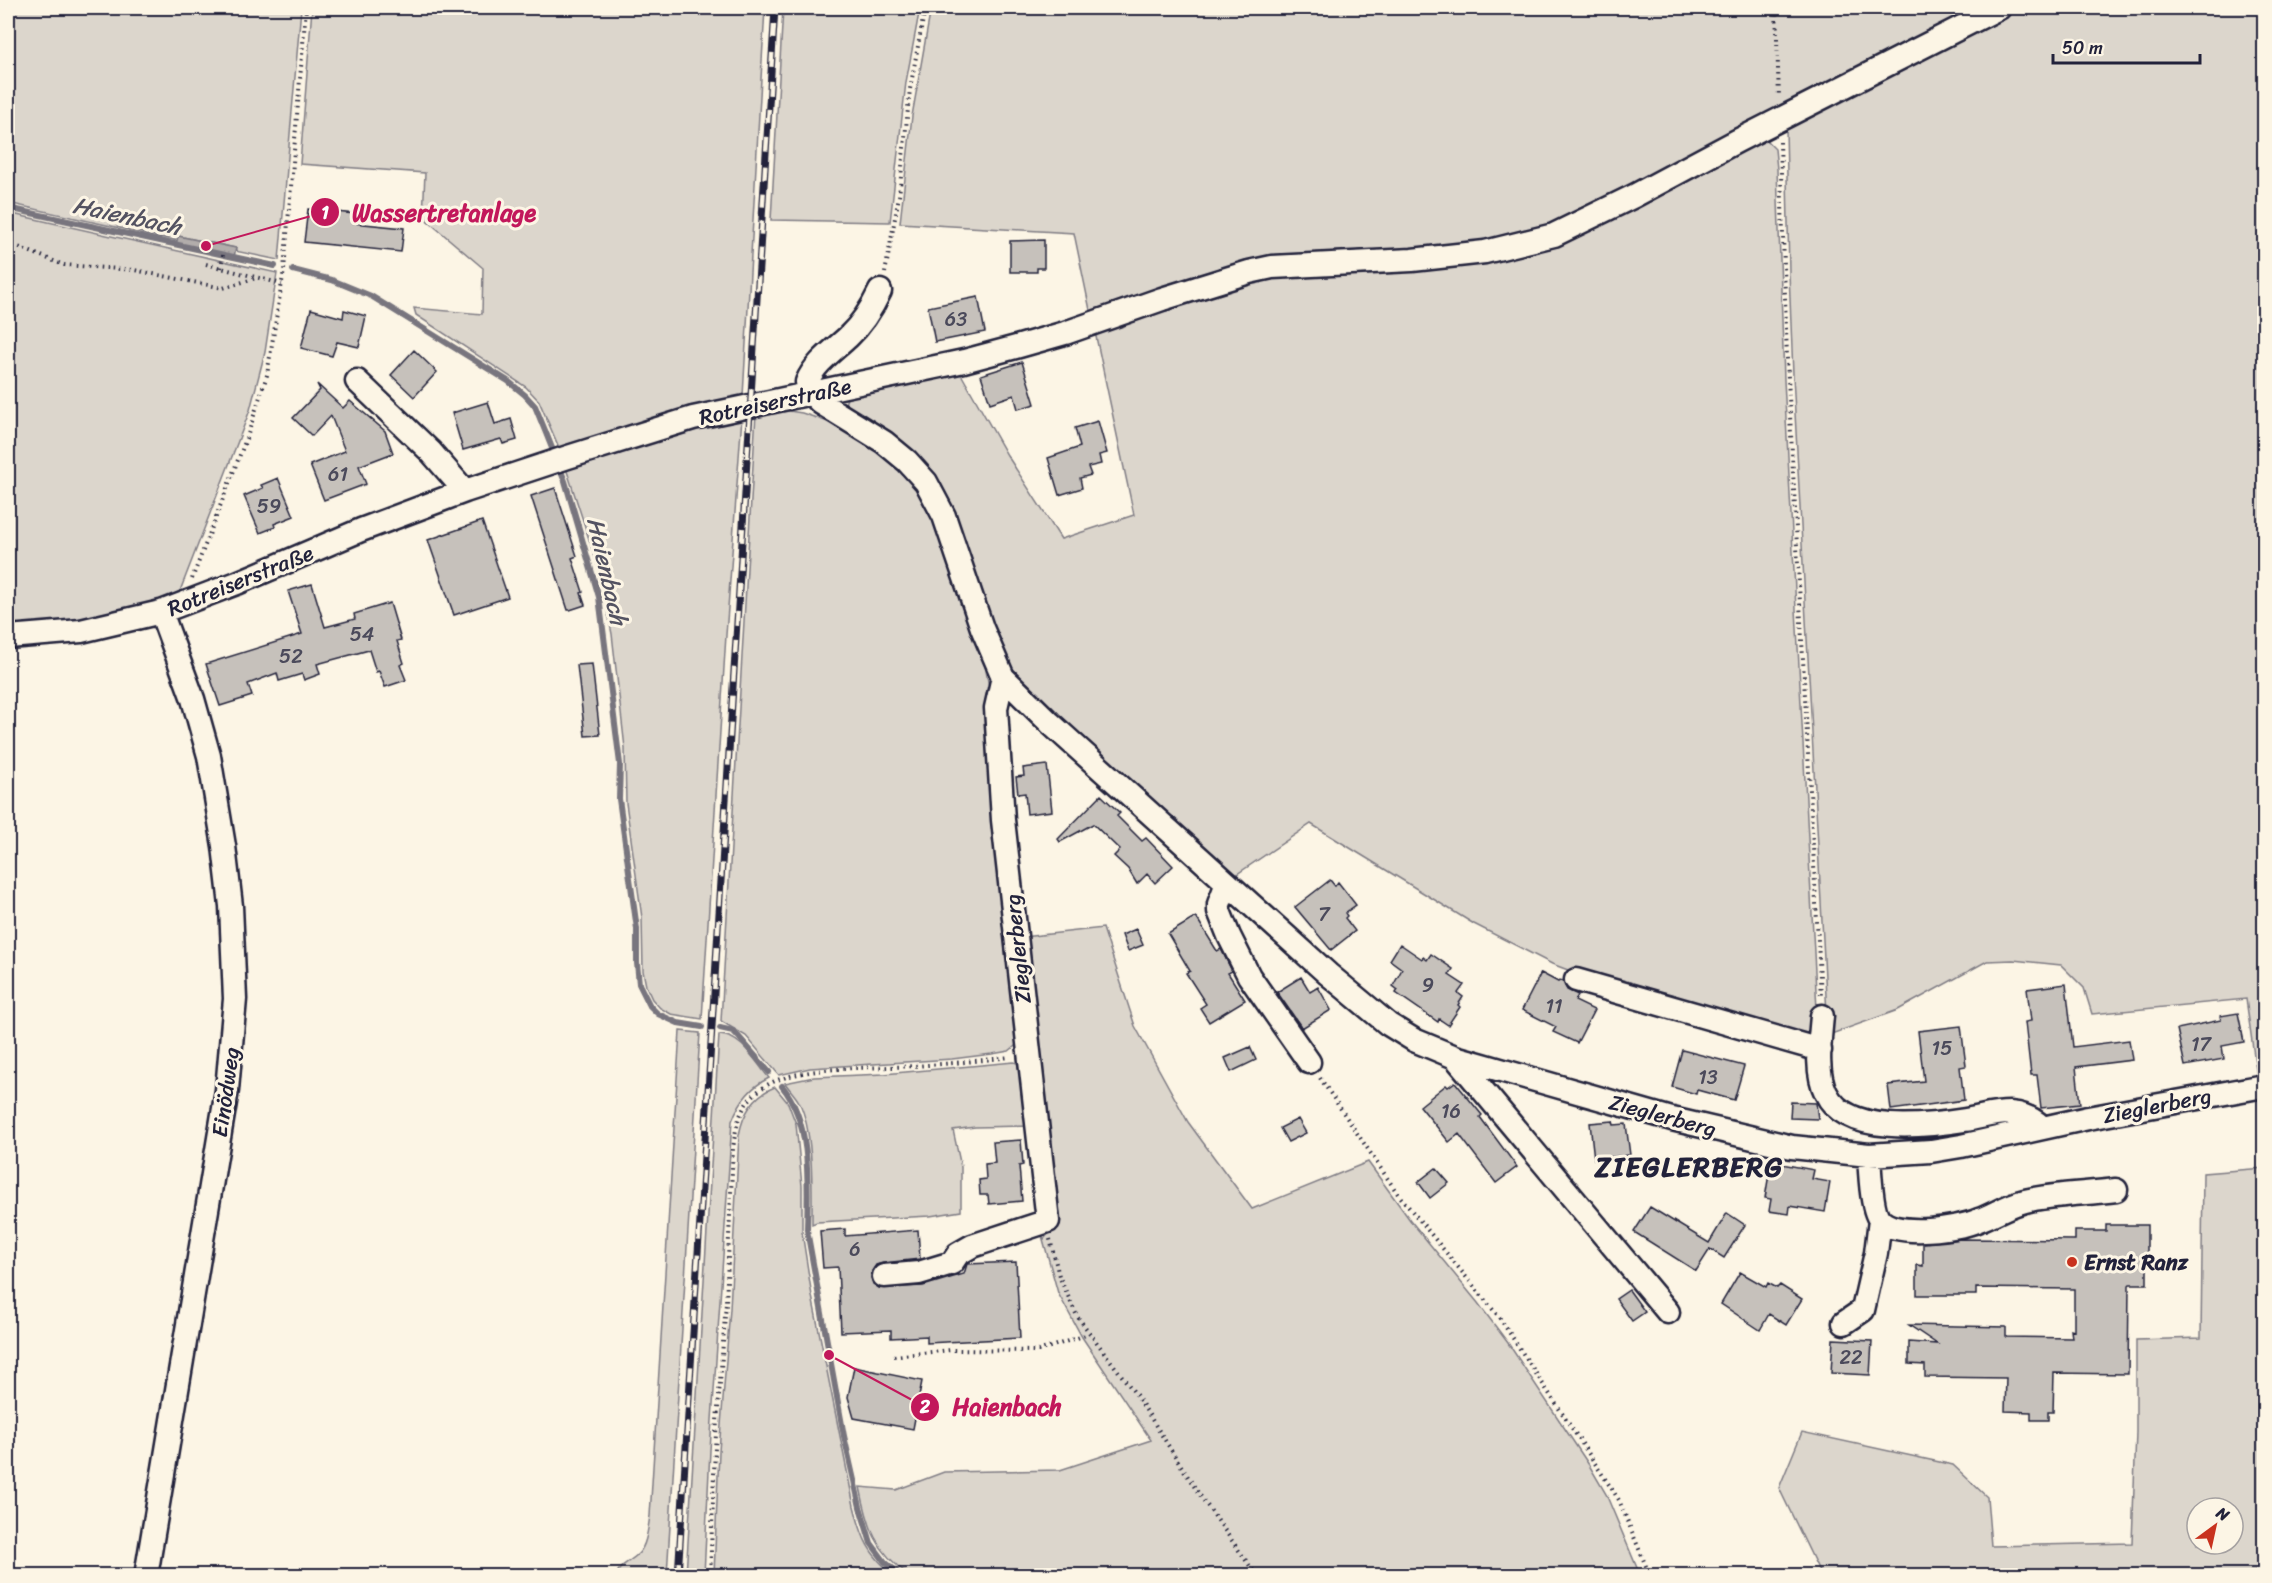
<svg xmlns="http://www.w3.org/2000/svg" width="2272" height="1583" viewBox="0 0 2272 1583" font-family="Sriracha,sans-serif">
<style>
.green{fill:#dcd6cc;stroke:#7f7c84;stroke-width:1.5;fill-rule:evenodd}
.water{fill:#b2adab;stroke:#78757e;stroke-width:1.5}
.lines{fill:none;stroke-linecap:round;stroke-linejoin:round}
.stream{stroke:#78757e;stroke-width:6}
.building{fill:#c6c1bb;stroke:#22223b;stroke-width:1.5}
.minor-casing{stroke:#22223b;stroke-width:27}
.path{stroke:#22223b;stroke-width:4;stroke-dasharray:1.5 4.5;stroke-linecap:butt}
.minor{stroke:#fcf5e5;stroke-width:22}
.rail-casing{stroke:#22223b;stroke-width:7}
.rail{stroke:#fcf5e5;stroke-width:4.5;stroke-dasharray:14;stroke-linecap:butt}
.poi-dot{fill:#c8321e;stroke:#fcf5e5;stroke-width:2}
.labels{text-anchor:middle;stroke-width:6;stroke-linejoin:round;paint-order:stroke}
.number-label{font-size:20px;fill:#4b4a5b}
.street-label{font-size:22px;fill:#22223b;stroke:#fcf5e5}
.poi-label{font-size:22px;font-weight:bold;fill:#22223b;stroke:#fcf5e5;text-anchor:start}
.water-label{font-size:24px;font-style:italic;fill:#545362;stroke:#fcf5e5}
.district-label{font-size:28px;font-weight:bold;letter-spacing:1.5px;fill:#22223b;stroke:#fcf5e5}
.leader{fill:none;stroke:#c2185b;stroke-width:2}
.callout-dot{fill:#c2185b;stroke:#fcf5e5;stroke-width:2}
.mark-label{font-size:18px;text-anchor:middle;font-weight:bold;fill:#fff}
.callout-label{font-size:24px;text-anchor:middle;font-weight:bold;fill:#c2185b;stroke:#fcf5e5;stroke-width:6;stroke-linejoin:round;paint-order:stroke}
</style>
<rect width="100%" height="100%" fill="#fcf5e5"/>
<filter id="ink" filterUnits="userSpaceOnUse"><feTurbulence type="fractalNoise" baseFrequency=".0167" numOctaves="2"/><feDisplacementMap in="SourceGraphic" scale="12" xChannelSelector="R" yChannelSelector="G"/><feConvolveMatrix kernelMatrix="1 2 1 2 8 2 1 2 1" color-interpolation-filters="sRGB"/></filter>
<g filter="url(#ink)">
<path class="green" d="M8,8h293l-22,252 -44,-9 1,-3 -58,-12v5l-170,-38z
M312,8h453l-22,388 -183,54 -21,-49 -13,-14 -110,-72 -2,-7 68,6 1,-46 -60,-51 2,-44 -125,-9z
M783,8h137l-14,74 -16,140 -119,-2z
M931,8h1054l-423,216 -69,20 -213,15 -189,56 -17,-82 -174,-10 12,-107z
M2014,8h250v1068l-7,1 -11,-78 -154,15 -8,-26 -23,-23 -48,-5 -26,1 -89,49 -72,26 1,-21 -34,-640 -4,-103 -3,-144 45,-26z
M1765,139l10,10 2,20 7,211 33,630 -7,25 -9,2 -201,-55 -48,-18 -78,-40 -163,-100 -77,52 -171,-155 -34,-33 -19,-23 -12,-22 -42,-118 -109,-115 -2,-6 3,-9 105,-24 8,3 46,81 54,84 73,-24 -39,-183 158,-53 206,-15 301,-124z
M8,213l269,60 -12,79 -15,58 -70,181c-51,30 -115,32 -172,39z
M783,410l19,3 38,13 50,29 37,43 57,162 5,27 31,355 -11,9 -17,3 -40,5 -142,9 -31,7 -33,-39 -25,-15 35,-608z
M742,416l-16,219 -24,384 -31,-5 -11,-6 -8,-9 -6,-13 -3,-15 -1,-53 -16,-115 -1,-55 -13,-114 -12,-61 -34,-105 81,-27z
M1103,928l32,98 53,96 64,87 116,-47 42,58 68,83 30,40 81,122 17,29 34,81h-731c-34,-24 -41,-48 -49,-88l36,3 48,-18 116,-2 91,-30 -69,-103 -24,-44 -17,-61 3,7 10,-12 -31,-290z
M680,1031l20,2 -33,542h-51c6,-13 15,-13 23,-22 8,-9 9,-26 11,-37z
M719,1035c23,0 37,28 50,43 -19,9 -30,24 -37,43l-22,329 -6,125h-18z
M1014,1062l6,2 11,62 -56,1 -22,3 8,37v44l-31,5 -113,6 -5,2c0,-32 2,-93 -13,-122 -4,-7 -10,-13 -14,-19l29,-6 70,-3z
M775,1087l13,16 8,21 6,62v46l10,64 42,210c8,32 14,48 40,69h-180l5,-124 11,-142 9,-174c4,-21 15,-40 36,-48z
M2264,1168v407h-443l-42,-87 23,-56 151,33 34,32 4,49 141,-3 4,-111v-92l65,-2 2,-165zM2197,1508h36v36h-36z"/>
<path class="water" d="M178,236l58,12 -2,9 -58,-12z"/>
<g class="lines">
<path class="stream" d="M8,208l267,58
M293,270l39,10 39,16 137,85 17,14 10,11 11,27 19,48 34,116 21,167 -1,35 18,130v34l2,21 11,22 8,8 20,9 24,4
M720,1028l13,3 5,5 31,36
M782,1086c30,37 26,98 25,144l37,206 16,71 11,36 14,19 17,14"/>
</g>
<path class="building" d="M308,209l47,5 -1,9 50,5 -3,24 -97,-10z
M1044,240v28h-7v4h-27v-31z
M978,297l7,35 -50,10 -7,-35z
M311,309l32,9 1,-8 22,6 -7,31 -22,-5 -5,14 -31,-8z
M414,350l23,22 -23,25 -23,-22z
M1022,362l13,42 -17,5 -4,-14 -24,8 -9,-28z
M317,384l26,24 7,-7 35,30 8,22 -34,13 7,18 -42,16 -14,-35 35,-14 -14,-35 -19,20 -19,-18 27,-28z
M488,402l7,22 16,-5 6,21 -14,4 -2,-5 -38,11 -11,-37z
M1098,421l9,32 -8,2 2,9 -13,3 3,8 -11,3 2,10 -23,7 -11,-37 32,-11 -5,-19z
M278,478l16,38 -20,8 1,3 -15,6 -16,-37 19,-8 -2,-3z
M555,488l22,68 -5,2 11,34 -2,1 4,12 -15,5h-2l-37,-114z
M482,521l26,76 -54,18 -26,-75z
M312,584l13,43 30,-8 -1,-5 36,-11 11,37 -4,1 7,22 -4,2 6,15 -21,7 -6,-16 -3,1 -7,-22 -52,14 3,10 -16,6 -2,-6 -23,7 -2,-8 -29,11 4,12 -32,10 -14,-42 96,-30 -14,-43z
M592,664l8,71 -15,1 -8,-71z
M1047,765l5,46 -25,3 -2,-21 -7,1 -2,-17 8,-1 -1,-8z
M1101,795l19,18 -3,3 25,25 4,-3 27,28 -18,17 -8,-9 -10,10 -9,-15 -14,-13 6,-6 -27,-26 -33,18 -2,-3z
M1330,880l5,6 3,-4 18,23 -11,8 2,3 -2,2 10,13 -24,19 -36,-43z
M1196,917l21,34 4,-2 11,22 -4,2 17,27 -36,22 -9,-14 6,-4 -20,-31 4,-2 -22,-37z
M1136,929l7,16 -15,6 -6,-16z
M1400,944l22,15 1,-2 4,3 4,-6 22,15 -4,6 15,10 -6,8 5,4 -5,8 2,2 -12,18 -9,-6 -1,3 -42,-29 2,-3 -5,-4 9,-17 -12,-9z
M1541,973l17,9 2,-2 3,1 4,9 11,5 -3,6 19,9 -17,33 -24,-11 3,-5 -34,-17z
M1301,977l9,15 8,-5 13,23 -29,18 -25,-36z
M2066,984l7,63 56,-7 3,20 -56,7 4,37 -39,4 -4,-33h-6l-6,-53 6,-1 -4,-32z
M2238,1013l6,29 -22,4 2,13 -39,7 -8,-37 44,-9 -1,-4z
M1961,1026l5,40 -6,1 4,33 -73,10 -3,-25 36,-4 -6,-50z
M1250,1047l6,13 -25,12 -6,-14z
M1682,1050l62,16 -10,34 -37,-10 -1,4 -24,-7z
M1455,1082l27,33 -2,2 37,50 -21,16 -37,-49 -10,8 -29,-36 26,-21 2,2z
M1791,1102l25,1 2,16 -28,-1z
M1298,1119l8,14 -18,9 -8,-14z
M1613,1121l1,4 12,-1 4,31 -36,4 -4,-36z
M1021,1140l2,25 -4,1 3,35 -33,3 -1,-9h-8l-1,-15 7,-1 -1,-15 10,-1 -2,-21z
M1771,1162l43,8 -2,9 18,3 -5,30 -35,-6 -1,8 -20,-3 2,-12 -6,-1z
M1436,1168l13,15 -19,15 -12,-16z
M1650,1207l59,36 18,-30 18,12 -21,33 -14,-9 -14,22 -62,-39z
M2106,1225h41v59h-17l-1,1 -1,89 -74,-1 -1,39h-5v8h-17v-8l-26,-1 1,-33 -81,-1v-12l-16,-1v-22l28,2 -28,-19 97,2v10l66,1 -1,-8 3,1v-42l-98,-1v7h-59v-30l6,1v-23l38,-4 114,1v-9h31z
M845,1229v7l73,-6 2,29 -37,4 -7,2 -4,6 -1,7 2,6 6,4 44,-2 41,-12 3,-10 49,-2 4,76 -93,5v-7l-36,2v-8l-50,2 -3,-65 -15,1 -3,-37z
M1740,1272l26,15 2,-4 9,5 3,-3 22,14 -16,26 -17,-11 -9,16 -39,-26z
M1629,1290l16,22 -13,9 -16,-22z
M1833,1339l39,2 -2,34 -39,-2z
M854,1367l68,14 -9,48 -59,-11 -6,-21z"/>
<g class="lines">
<g class="minor-casing">
<path id="minor" d="M880,291c-8,17 -18,33 -32,46 -15,14 -33,26 -41,45l3,10 11,11 63,39 23,19 19,21 18,34 38,112 21,49 47,46 278,251 60,50 26,16 41,17 217,62 120,28 77,8 62,-4 30,-5 127,-28 176,-32
M357,381l74,71 34,39
M8,637l73,-6 80,-19 76,-29 124,-53 104,-39 103,-34 125,-39 271,-57 52,-14 49,-14 97,-34 87,-27 23,-5 140,-7 73,-8 69,-17 80,-39 103,-55 262,-133
M1227,883l-8,21v7l10,25 20,40 60,86
M1576,980l244,70
M1822,1016c-2,24 -7,55 4,77 20,43 101,33 139,27 30,-5 52,-16 77,7
M1455,1057l213,255
M1869,1155c1,14 2,57 12,66 18,16 77,8 98,-1 16,-6 29,-15 46,-19 29,-7 61,-7 91,-11
M884,1276l35,-3 33,-10 6,-9 14,-8 76,-25 -45,-401 -7,-112 7,-31
M1844,1323l19,-13 13,-57 4,-33
M146,1576l81,-486 8,-91 -4,-93 -7,-60 -15,-90 -16,-57 -32,-87"/>
</g>
<path class="path" d="M1776,8l3,90
M1780,142l7,217 34,638
M8,243l56,22 70,5 89,18 33,-10
M206,264l76,20
M221,268l2,-13
M885,273l14,-77 11,-107 15,-81
M192,579l56,-145 19,-59 17,-105 22,-262
M1320,1078l78,116 101,123 120,183 31,76
M1050,1239l9,37 18,40 60,80 62,98 58,82
M894,1356l57,-6 87,1 51,-17
M710,1576l5,-128 11,-145 7,-154c3,-24 7,-45 28,-60 33,-25 111,-20 153,-23 32,-2 64,-5 96,-9"/>
<use href="#minor" class="minor"/>
<g class="rail-casing">
<path id="rail" d="M678,1576l97,-1568"/>
</g>
<use href="#rail" class="rail"/>
</g>
</g>
<circle class="poi-dot" cx="2072" cy="1262" r="6"/>
<g class="labels">
<g class="number-label">
<text x="956" y="326">63</text>
<text x="338" y="481">61</text>
<text x="269" y="513">59</text>
<text x="362" y="641">54</text>
<text x="291" y="663">52</text>
<text x="1324" y="921">7</text>
<text x="1428" y="992">9</text>
<text x="1554" y="1013">11</text>
<text x="2201" y="1051">17</text>
<text x="1942" y="1055">15</text>
<text x="1708" y="1084">13</text>
<text x="1451" y="1118">16</text>
<text x="855" y="1256">6</text>
<text x="1851" y="1364">22</text>
</g>
<g class="street-label">
<text transform="translate(775 401) rotate(-12)" y="8">Rotreiserstraße</text>
<text transform="translate(240 580) rotate(-22)" y="8">Rotreiserstraße</text>
<text transform="translate(1017 949) rotate(-96)" y="8">Zieglerberg</text>
<text transform="translate(225 1092) rotate(-82)" y="8">Einödweg</text>
<text transform="translate(2157 1105) rotate(-11)" y="8">Zieglerberg</text>
<text transform="translate(1663 1115) rotate(15)" y="8">Zieglerberg</text>
</g>
<g class="poi-label">
<text x="2084" y="1270">Ernst Ranz</text>
</g>
<g class="water-label">
<text transform="translate(127 216) rotate(12)" y="8">Haienbach</text>
<text transform="translate(607 571) rotate(77)" y="8">Haienbach</text>
</g>
<g class="district-label">
<text x="1689" y="1176">ZIEGLERBERG</text>
</g>
</g>
<path class="leader" d="M206 246L325 212M829 1355L925 1407"/>
<g class="callout-dot">
<circle cx="206" cy="246" r="6"/>
<circle cx="829" cy="1355" r="6"/>
<circle cx="325" cy="212" r="15"/>
<circle cx="925" cy="1407" r="15"/>
</g>
<g class="mark-label">
<text x="325" y="219">1</text>
<text x="925" y="1413">2</text>
</g>
<g class="callout-label">
<text x="444" y="221">Wassertretanlage</text>
<text x="1007" y="1415">Haienbach</text>
</g>
<rect width="2272" height="1583" fill="none" stroke="#fcf5e5" stroke-width="30"/>
<rect x="15" y="15" width="2242" height="1553" fill="none" stroke="#22223b" stroke-width="2" filter="url(#ink)"/>
<g transform="translate(2215 1526) rotate(33)"><circle r="28" fill="#fcf5e5" stroke="#a5a1a1" stroke-width="1.5"/>
<path d="M0-4.5L10 22L0 15L-10 22Z" fill="#c8321e"/>
<text y="-9" font-size="16" font-weight="bold" text-anchor="middle" fill="#22223b">N</text>
</g>
<path d="M2053 54v9h147v-9" fill="none" stroke="#22223b" stroke-width="3"/>
<text x="2062" y="54" font-size="18" fill="#22223b" stroke="#fcf5e5" stroke-width="4.5" paint-order="stroke">50 m</text>
</svg>
